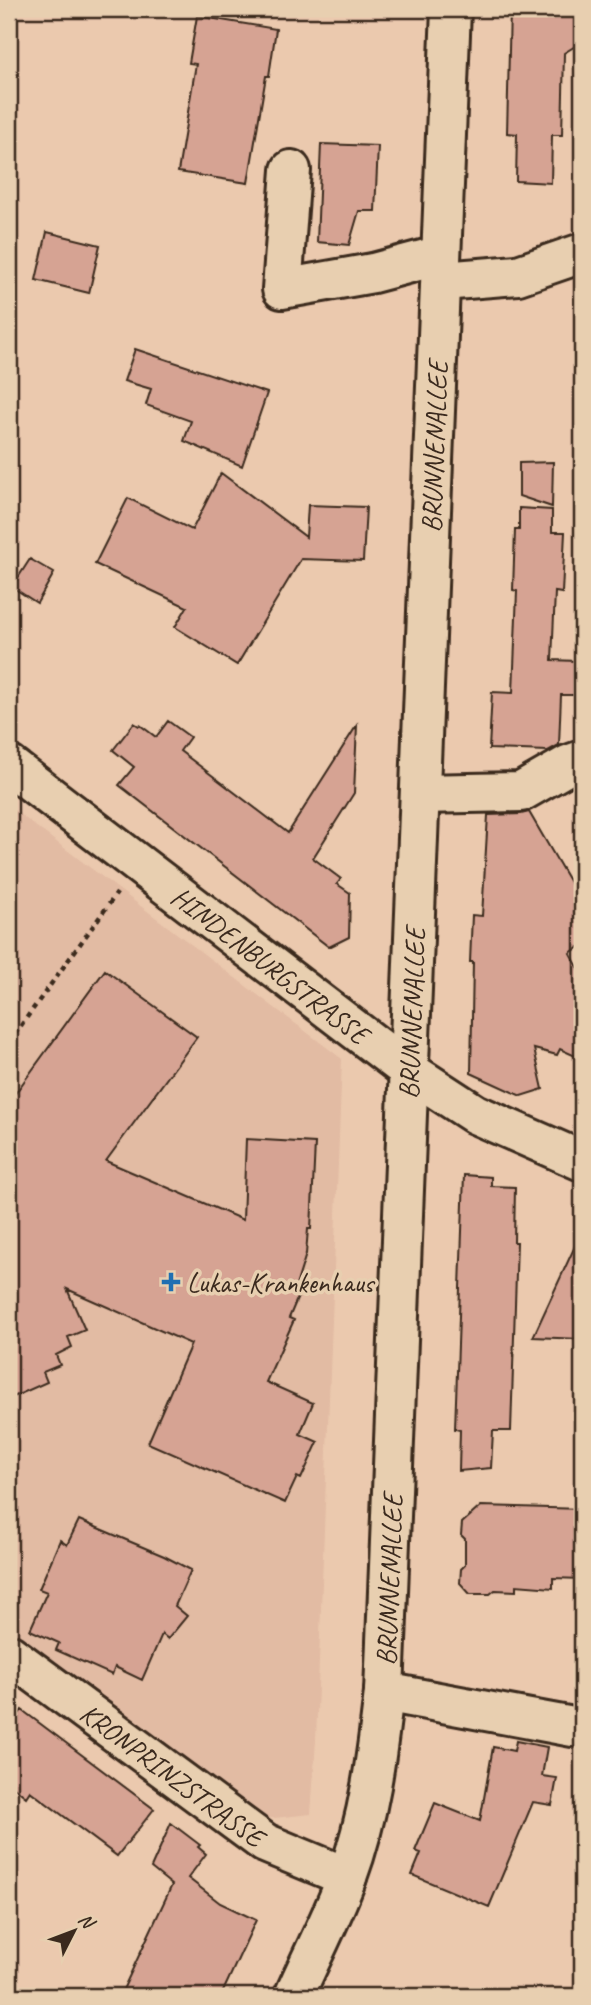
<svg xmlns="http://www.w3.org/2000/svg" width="591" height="2005" viewBox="0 0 591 2005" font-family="Caveat,sans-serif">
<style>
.built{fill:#e2bba3}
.building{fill:#d6a393;stroke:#3b2a1e;stroke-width:2}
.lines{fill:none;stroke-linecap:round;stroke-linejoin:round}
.minor-casing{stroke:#3b2a1e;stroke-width:44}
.path{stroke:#3b2a1e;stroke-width:4.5;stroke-dasharray:5 5;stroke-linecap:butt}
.minor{stroke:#e8cfb0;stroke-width:38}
.poi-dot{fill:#1f6fb2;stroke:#e8cfb0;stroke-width:2.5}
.labels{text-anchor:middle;stroke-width:7;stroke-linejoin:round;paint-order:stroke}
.street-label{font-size:28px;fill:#3b2a1e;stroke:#e8cfb0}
.poi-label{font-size:28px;fill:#3b2a1e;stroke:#e8cfb0;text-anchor:start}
</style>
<rect width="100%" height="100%" fill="#ebc9ae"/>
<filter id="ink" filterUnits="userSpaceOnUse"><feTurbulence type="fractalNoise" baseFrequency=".0143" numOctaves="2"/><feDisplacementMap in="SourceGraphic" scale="14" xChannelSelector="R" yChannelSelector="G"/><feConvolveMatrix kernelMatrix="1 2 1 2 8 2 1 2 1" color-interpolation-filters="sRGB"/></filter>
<g filter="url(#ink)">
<path class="built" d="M9,806l333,253 -26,681 -5,74 -46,5 -17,-10 -239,-177z"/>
<path class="building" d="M510,9h72v33l-18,11 -2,82h-10l-1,48 -35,-2 1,-47 -10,-1z
M197,16l79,13 -7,47h-3l-18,107 -70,-11 18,-108 -7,-1z
M321,144l57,2 -3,65h-16l-10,34 -32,-3z
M47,232l53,13 -11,48 -53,-13z
M135,349l132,44 -25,73 -58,-25 7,-20 -45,-16 5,-16 -27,-8z
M553,462l-1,45 -33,-11v-33z
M221,473l85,64 2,-32 58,2 -3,54 -62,-2 -64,106 -62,-38 12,-20 -92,-43 33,-66 64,32z
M519,508l33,2v22h13l-3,61 -7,-1 -3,68 25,1 -2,34h-14l-2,50 -11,6 -59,-2 3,-57 21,1 4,-102 -4,-1 2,-60h4z
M30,559l24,14 -17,30 -25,-16z
M168,721l22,16 -10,14 108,82 69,-108 -3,68 -41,65 28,21 -4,5 13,9 -1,44 -20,10 -210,-162 15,-18 -21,-17 21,-27 5,3 1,-1 16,12z
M529,812l53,91v42l-12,8 12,21v85l-22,-10 -3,6 -23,-6 9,40 -22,7 -50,-23 2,-111h-3l2,-47 10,1 6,-101 33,-1z
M105,970l92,67 -91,124 137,59 3,-81 69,4 -4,86h-3l-2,25 -11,35 5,3 -11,26 5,2 -28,62 47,21 -13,31 18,8 -17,37 -4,-2 -12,26 -137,-60 43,-99 -124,-55 18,41 -17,7 4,10 -16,8 4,10 -17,7 4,10 -38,17v-297z
M464,1175l27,2v9l24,1 -1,55h3l-6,189h-18l-2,37 -32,3 1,-41 -5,-1z
M582,1231v108l-49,-2z
M481,1506l101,3v70l-29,-1v10l-37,-3v6l-21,-1 -5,4h-20l-10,-11 1,-14 4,-4v-26l-4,-4 1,-12z
M79,1520l85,36 27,14 -16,36 12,10 -19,23 -6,-5 -20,46 -27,-13 -3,8 -56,-25 3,-7 -29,-13 17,-38 -8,-3 21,-49 7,5z
M22,1710l132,99 -37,47 -87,-65 -4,6 -17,-14v-56z
M516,1741l31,6 -5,29 15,2 -5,27 -19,-3 -44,105 -77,-32 9,-22 -6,-2 20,-48 45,18 13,-74 21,4z
M171,1823l29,22 -2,2 8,7 -18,24 32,25 36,17 -35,76h-101l52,-111 -21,-17z"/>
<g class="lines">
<g class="minor-casing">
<g id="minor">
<path d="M291,170l-9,119 91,-16 68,-18"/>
<path d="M442,281l76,-6 64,-22"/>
<path id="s1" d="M9,765l400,306 66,43 107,47"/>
<path d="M420,794l101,-2 47,-27 14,-5"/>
<path id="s2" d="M9,1654l256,189 82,34"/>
<path d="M384,1692l189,35 9,-1"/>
<path id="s3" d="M294,1996c17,-39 38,-78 53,-119 22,-59 30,-123 37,-185l67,-1683"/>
</g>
</g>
<path class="path" d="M9,1042l108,-149"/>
<use href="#minor" class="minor"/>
</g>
</g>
<path class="poi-dot" d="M167.5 1271.5h7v7h7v7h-7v7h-7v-7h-7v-7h7z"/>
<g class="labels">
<g class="street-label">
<text dy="10" stroke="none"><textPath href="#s3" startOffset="1566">BRUNNENALLEE</textPath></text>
<text dy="10" stroke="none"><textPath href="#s1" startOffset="329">HINDENBURGSTRASSE</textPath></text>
<text dy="10" stroke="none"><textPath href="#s3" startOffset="999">BRUNNENALLEE</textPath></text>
<text dy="10" stroke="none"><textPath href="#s3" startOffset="432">BRUNNENALLEE</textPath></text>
<text dy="10" stroke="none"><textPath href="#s2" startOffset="203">KRONPRINZSTRASSE</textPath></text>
</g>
<g class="poi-label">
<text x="187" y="1292">Lukas-Krankenhaus</text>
</g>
</g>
<rect width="591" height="2005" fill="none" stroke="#e8cfb0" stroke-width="35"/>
<rect x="18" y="18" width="556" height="1970" fill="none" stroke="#3b2a1e" stroke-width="2.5" filter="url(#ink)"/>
<g transform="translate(74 1931) rotate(48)" stroke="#e8cfb0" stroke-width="5" paint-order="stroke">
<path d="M0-5L12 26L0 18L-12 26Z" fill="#3b2a1e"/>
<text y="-10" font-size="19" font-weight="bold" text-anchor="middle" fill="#3b2a1e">N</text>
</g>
</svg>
